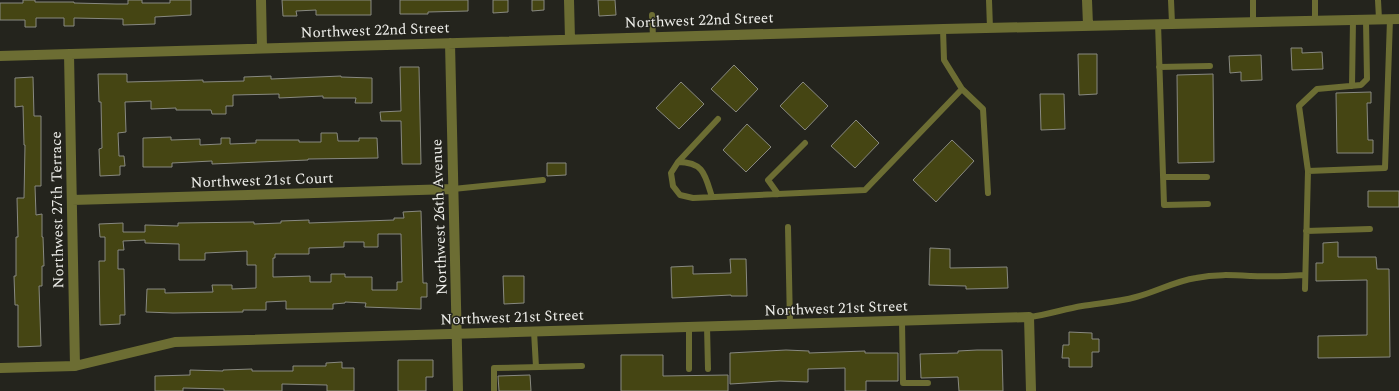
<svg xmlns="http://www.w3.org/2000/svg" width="1399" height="391" viewBox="0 0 1399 391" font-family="Spectral,serif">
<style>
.building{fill:#454513;stroke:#888981;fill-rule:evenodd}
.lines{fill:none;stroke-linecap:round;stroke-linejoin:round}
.lane{stroke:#6c6d33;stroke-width:6}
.street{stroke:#6c6d33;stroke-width:10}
.labels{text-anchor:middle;stroke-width:3;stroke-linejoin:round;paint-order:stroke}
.street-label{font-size:15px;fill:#efefeb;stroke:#24241d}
</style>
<rect width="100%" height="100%" fill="#24241d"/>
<path class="building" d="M23,0h12v2h39v1l42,1h12v-4h14v3h28v-3h21v15l-36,2v7l-32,1v-6l-49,-1v8h-10v-8h-28v9h-11v-7h-25v-17h23z
M282,0h89v15h-55v-5l-20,1 1,5h-14z
M400,0h68v11l-40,1v2h-28z
M493,0h15v12l-15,1z
M532,0h12v10l-12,1z
M598,0h17l1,15 -17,1z
M1291,48h11v5l20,-1 1,17 -31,1z
M1078,54h19v40l-18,1z
M1261,55l1,25 -21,1v-9l-11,1 -1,-17z
M734,65l24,24 -22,23 -25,-23z
M400,67h19l2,97h-19l-1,-43h-20l-1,-9 21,-1z
M98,74h29v8l76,-2v2l41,-1v-4l27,-1v3l70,-3v1l31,1v25h-17l1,-5h-33v-2l-44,2v-4l-46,1v11h-7v8h-14l-1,-4h-35v-2l-25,1v-8l-26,1 1,30 -8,1 1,23h5l1,10h-5v9l-20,1 -1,-27 3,-1 -1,-46h-2z
M1213,74l1,88 -36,1 -1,-88z
M33,77l1,39h7v70h-6l1,29 6,-1v23h1l1,29h-2v20h-3l2,60 -23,1v-42h-3l-1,-29h2v-39h2l-1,-39h7l1,-53h-1l-1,-39 -8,1v-29z
M681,82l23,22 -25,25 -23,-21z
M803,82l25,24 -23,24 -25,-24z
M1371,92v11h-4l1,37h5v13h-36l-1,-60z
M1040,94h24l1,35 -24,1z
M856,120l23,23 -24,25 -24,-22z
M747,124l24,23 -25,25 -23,-22z
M321,133h16l1,8h21v-3h18l1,20 -70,1v1l-96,4v-3l-40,2v4h-29v-29l28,-1v3l29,-1v6l21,-1v-6h9v6l26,-1v-3h43v2h22z
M952,140l22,21 -38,41 -23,-22z
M547,163h19v12l-19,1z
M1368,191h31v16h-31z
M421,211l2,72h4v14h-6v12l-56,-2 1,-4 -21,-1v1l-12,1v5h-47v-8l-20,1v8h-23v2l-70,1 -27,-1 1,-23h18v4l48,-1 -1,-7h20v4l24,-1v-23h-9v-14l-42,2v7h-26v-16l-34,-1v-3l-22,1 1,9h-6v19h6l1,46h-5v9l-20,1 -1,-64h6v-24h-5l-1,-13 24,-1v9h22v-7l33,1v-3l76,-1v2l27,-1v-2l28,-1v3l85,-3v-2h10l-1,-6zM378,234h23l1,48h-5v8h-25v-13h-27v-3h-14v8h-21v-6l-37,1v-19h2v-4h34v-6l35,-1v-5h20v5h14z
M1338,242v15h38l1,12h12l1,88 -72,1v-22l49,-1v-55l-51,1v-18h7v-20z
M930,248l20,1v19l57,-1 1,21 -42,1v-3l-37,-1z
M730,259h16l1,37h-16v-1l-59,3 -1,-31 22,-1v8l38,-1z
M503,276h21v27l-20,1z
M1069,332l23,1v6h7v13h-7v15h-23v-9h-7l1,-13h6z
M786,350l23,1v2l56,-2v2h33v28h-32v10h-21v-23l-37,1v13l-28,-1 -50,3v-31z
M977,350h25l1,41h-44l-1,-14 -37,1 -1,-24 38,-1v-2z
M621,355h42v21l65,-1v16h-107z
M398,360h35v17h-7v14h-28z
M342,362v6h12v23h-27v-6l-45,-1v7h-58v-2l-41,-1v3h-28v-15l35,-1v-5l33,1v-1l29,-1v2h41v-5h33v-3z
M530,375l1,16h-32l-1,-15z"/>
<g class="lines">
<path class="lane" d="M989,0l1,28
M1171,0l1,23
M1253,0v22
M1315,0v21
M1378,0l1,19
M652,15l1,22
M1158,23l6,182 44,-1
M943,29l1,31 18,29 21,20 5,84
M1159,67l51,-1
M1352,86l1,-66
M678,162l40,-43
M1308,171l77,-3 5,-149
M1163,177h44
M453,189l90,-9
M778,194l-10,-14 37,-37
M712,197c-7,-22 -8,-35 -34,-35l-7,11 2,13 7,9 13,3 172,-8 97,-101
M788,227l2,97
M1306,231l64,-2
M1305,289l3,-118 -9,-65 18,-17 44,-4 6,-6 -1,-59
M1029,317c18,-2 35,-8 53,-11 18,-3 36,-4 54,-9 20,-5 39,-16 60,-19 19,-4 36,-3 55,-2 18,1 36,0 54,-1
M902,321l1,62h25
M707,326l1,43
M534,331l2,36
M689,369v-42
M494,391v-23l88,-2"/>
<path class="street" d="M261,0l1,48
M569,0l1,39
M1087,0l1,25
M450,43l8,348
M69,54l6,312
M0,56l943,-27 456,-10
M72,200l381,-11
M0,368l75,-2 100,-24 854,-25 2,74"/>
</g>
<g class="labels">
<g class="street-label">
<text transform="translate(699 20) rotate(-2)" y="5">Northwest 22nd Street</text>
<text transform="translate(375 30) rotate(-2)" y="5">Northwest 22nd Street</text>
<text transform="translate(262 180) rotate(-2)" y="5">Northwest 21st Court</text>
<text transform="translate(57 210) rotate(-91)" y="5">Northwest 27th Terrace</text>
<text transform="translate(439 217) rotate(-92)" y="5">Northwest 26th Avenue</text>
<text transform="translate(836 308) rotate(-2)" y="5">Northwest 21st Street</text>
<text transform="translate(512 317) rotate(-2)" y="5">Northwest 21st Street</text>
</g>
</g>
</svg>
